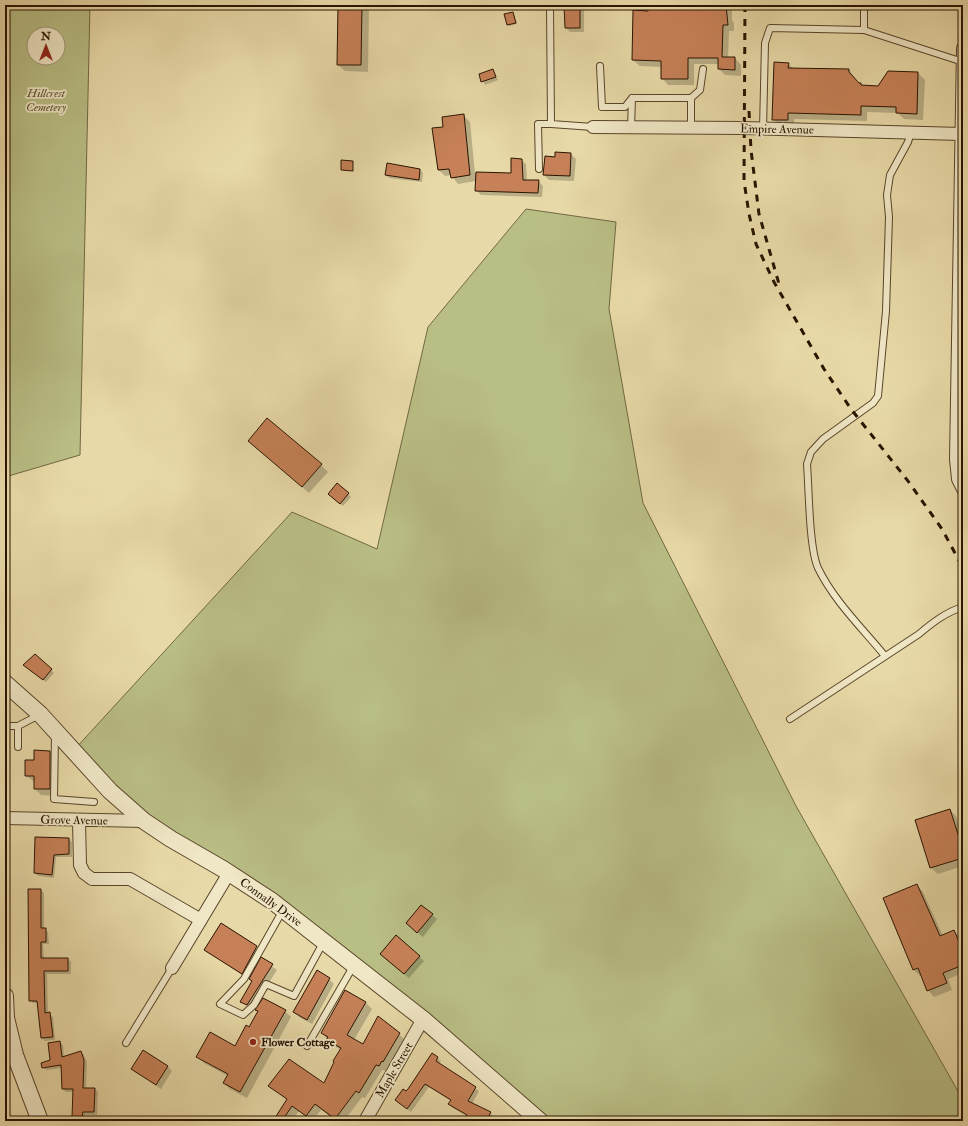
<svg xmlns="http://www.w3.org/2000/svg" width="968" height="1126" viewBox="0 0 968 1126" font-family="'IM FELL Double Pica',serif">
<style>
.green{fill:#b9be85;stroke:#716842;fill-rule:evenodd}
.shadow{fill:#0003}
.building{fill:#c78158;stroke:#291300}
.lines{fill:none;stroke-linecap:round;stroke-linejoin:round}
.service-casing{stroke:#59452a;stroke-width:8}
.minor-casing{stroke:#59452a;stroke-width:14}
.tertiary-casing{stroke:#59452a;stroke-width:18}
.service{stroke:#f0e7c6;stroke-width:6}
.minor{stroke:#f0e7c6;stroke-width:12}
.tertiary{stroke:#f0e7c6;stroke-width:16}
.rail{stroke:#291300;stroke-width:3;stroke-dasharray:7 7;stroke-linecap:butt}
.poi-dot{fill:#8f2418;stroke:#f0e7c6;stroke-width:1.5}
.labels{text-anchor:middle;stroke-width:3.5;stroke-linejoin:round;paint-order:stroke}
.park-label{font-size:12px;font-style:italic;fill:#5b4f2f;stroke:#f0e7c6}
.street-label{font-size:12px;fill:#291300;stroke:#f0e7c6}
.poi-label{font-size:12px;font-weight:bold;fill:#291300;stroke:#f0e7c6;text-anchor:start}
</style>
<rect width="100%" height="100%" fill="#e8daa8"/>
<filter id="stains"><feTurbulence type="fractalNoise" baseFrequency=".005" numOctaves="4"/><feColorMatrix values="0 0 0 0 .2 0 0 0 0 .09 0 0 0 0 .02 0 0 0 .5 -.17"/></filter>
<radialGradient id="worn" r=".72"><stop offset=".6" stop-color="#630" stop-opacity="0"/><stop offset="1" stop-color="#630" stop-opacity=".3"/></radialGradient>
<path class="green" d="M5,5h85l-10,450 -75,22zM34,34h24v24h-24z
M526,209l90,13 -7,87 34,194 153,303 167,294v21h-431l-105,-87 -143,-124 -149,-90 -60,-71 217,-237 85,37 51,-222z"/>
<path class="shadow" d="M339,5h26l4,3 -1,64 -23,-1 -7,-6z
M565,5h19v27h-14l-4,-4z
M649,5h83v15l2,3v8h-5l-1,27h7l6,7v11l-16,-1 -6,-6v-5h-25v21h-26l-6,-7v-11l-22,-1 -7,-6 16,-48z
M513,13l4,11 -8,2 -1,-1z
M788,64l6,5 55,1 10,14 4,2 15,1 40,-14 7,7 -2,40 -19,-1 -6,-6 -31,-1v9l-73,-2v7h-14l-7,-7z
M493,70l5,10 -13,5 -5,-10z
M463,115l7,7 5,51 37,1 9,-14 5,4 1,17h11l5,5 -1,11 -61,-2 -5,-5v-9l-18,3 -7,-9 -6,1 -6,-6 5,-42z
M571,154l5,5 -2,22 -25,-1 -5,-5 12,-17z
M352,162l1,9 -11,-1z
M388,164l32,5 3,4 -1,9 -33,-4 -3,-3z
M255,447l66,18 7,7 -19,21z
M348,494l3,3 -8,9 -11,-9z
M25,666l26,4 3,3 -8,9z
M50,752l6,6v38l-15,-1 -6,-6v-7l-9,-6 9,-15z
M950,810l6,6 7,21v29l-25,8 -7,-6 -15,-48z
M69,839l3,3v15h-16l-2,21 -16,-2 -3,-3z
M917,885l6,7 20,44 11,-5 6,6 3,8v28l-15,6 4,11 -18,7 -6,-7 -6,-15 -2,1 -6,-6 -29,-72z
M41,890l3,3v36l4,3 1,12h-6l1,15h24l3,3v12h-24l1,40 5,3 2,23 -10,1 -3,-3 -4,-35h-5l-3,-3z
M432,915l5,4 -14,18 -11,-9z
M221,925l40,27 -14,26 -42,-28z
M419,956l5,5 -15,17 -23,-19z
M262,959l15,11 -25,39 -10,-8 11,-20z
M329,979l5,5 -22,40 -13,-7 -4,-5z
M346,992l20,11 6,6 -18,31 9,6 36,-12 6,6 -15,27 -2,-1 -3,5 -3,-1 -17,28 -3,-1 -18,24h-7l-16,-11 -9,11 -13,-10 -7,10h-14l9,-21 -18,-14 56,-1 16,-35 -8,-5 -11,-12z
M257,1010l28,1 6,6 -44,81 -17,-9 -6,-6 4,-7 -24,-13 -6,-6 38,-10 13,-19 9,-16z
M60,1042l3,3 1,12 17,-5 3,3 3,8 -1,26h9l3,3 -1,23h-12v6h-12l1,-29h-8l-3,-3 -1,-21 -16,2 -3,-3 8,-6z
M432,1054l9,7 -2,3 40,27 -7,13 18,9 4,4 -3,4h-26l2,-5 -14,-8 -4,-4 2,-3 -22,-14 -18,25 -15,-12 10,-8z
M167,1066l5,5 -11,18 -29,-20z
M5,1092l3,3 1,26h-4z"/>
<path class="building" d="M338,5h24l-1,60h-24z
M564,5h16v23h-15z
M648,5h78l2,20h-5l-1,32h13v13l-17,-1v-11h-30v21h-27v-18l-29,-1 1,-50 15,1z
M513,12l3,11 -9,2 -3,-11z
M774,62l15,1 -1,5 61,1v3l10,11h2v2l17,1 10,-15 30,1 -1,42 -21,-1v-6l-35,-1v9l-73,-2v7h-16z
M493,69l3,8 -15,5 -2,-8z
M464,114l6,61 -19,3 -2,-9 -11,1 -6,-42 11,-1 -1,-10z
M555,152l16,1 -1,23 -27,-1 2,-19 10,1z
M511,158l11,1 1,21h16l-1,13 -63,-2 1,-19 35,1z
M341,160l12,1v10l-12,-1z
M387,163l33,6 -1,11 -34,-5z
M267,418l55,46 -20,23 -54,-46z
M337,483l12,10 -9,11 -12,-10z
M35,654l17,15 -9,11 -20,-15z
M34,750l16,1v38h-16v-13h-9v-16h9z
M950,809l13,41v8l-33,10 -15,-48z
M35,837l34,1v16l-15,1 -2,20 -18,-2z
M917,884l23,52 14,-6 9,21v14l-20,8 4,10 -20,8 -9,-23 -5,2 -30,-72z
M28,889h13v39h5v14h-5v16h27v13h-24l1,42 5,-1 3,25 -12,1 -4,-37h-8z
M421,905l12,9 -16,19 -11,-10z
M221,923l36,23 -15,28 -38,-24z
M396,935l24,21 -16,18 -24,-20z
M261,957l12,7 -26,41 -7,-3 12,-21 -3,-2z
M317,970l13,8 -23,42 -14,-8z
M345,990l21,12 -19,33 16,9 15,-28 22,17 -17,29 -1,-1 -3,5 -3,-1 -17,28 -3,-2 -21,28 -20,-15 -9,12 -14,-10 -10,15h-9l14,-22 -19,-13 21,-27 35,24 10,-21 -1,-1 8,-13 -15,-8 2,-3 -7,-4z
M263,998l23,12 -46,82 -17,-9 5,-9 -32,-17 14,-25 25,14 11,-21 3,2 9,-16 -3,-1z
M60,1041l2,16 19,-6 3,9 -1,28h12l-1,24h-11l-1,5h-10l1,-28h-11l-1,-24 -19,3 -1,-5 9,-3 -2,-17z
M143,1050l25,16 -12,19 -25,-16z
M432,1053l6,4 -2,4 40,26 -8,14 23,11 -5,9h-22l3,-6 -19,-11 3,-4 -26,-16 -18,25 -12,-9 8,-11 3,2 2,-2z"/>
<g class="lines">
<g class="service-casing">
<path id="service" d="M550,5l1,119 42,3
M864,5v25l99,32
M600,66l2,41h23l7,-9
M691,98l9,-8 3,-21
M631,128l1,-30h59v30
M763,129l2,-86 5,-15 94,2
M539,169l-1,-45h13
M885,656c-23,-28 -51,-55 -67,-88 -9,-20 -9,-79 -11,-104l4,-12 12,-13 50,-36 5,-7 8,-85 3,-94 -2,-22 3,-20 18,-33 3,-10
M790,719l129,-85c13,-11 27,-22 44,-27
M5,726h13l21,-11
M55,735l-1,64 40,3
M18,747v-21
M283,910l-39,69 -24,25 23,11 11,-10 12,-21 28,12 29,-53
M126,1043l46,-75
M307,1046l47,-81"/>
</g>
<g class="minor-casing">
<path id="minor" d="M963,48l-7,411 2,20 5,10
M593,127l151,1 217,6
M5,818l139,3
M79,821l1,44 4,8 8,6h38l71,41
M172,968l57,-95
M365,1121l58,-102"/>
</g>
<g class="tertiary-casing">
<path id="tertiary" d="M5,683l35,31 70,77 34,30 27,18 52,30 49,32 151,118 117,102
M5,996l1,22 9,37 25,66"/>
</g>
<use href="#service" class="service"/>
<use href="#minor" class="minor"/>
<use href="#tertiary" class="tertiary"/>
<path class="rail" d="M745,5l-1,176 5,33 7,30 18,38 50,87 27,40 57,72 34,48 21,39
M749,111l2,39 8,64 20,70"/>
</g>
<circle class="poi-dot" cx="253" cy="1042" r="4"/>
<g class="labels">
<g class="park-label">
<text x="46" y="97">Hillcrest<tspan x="46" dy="14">Cemetery</tspan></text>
</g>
<g class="street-label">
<text transform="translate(777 129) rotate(1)" y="4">Empire Avenue</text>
<text transform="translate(74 820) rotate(1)" y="4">Grove Avenue</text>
<text transform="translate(271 902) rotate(36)" y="4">Connally Drive</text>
<text transform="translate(394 1070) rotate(-60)" y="4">Maple Street</text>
</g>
<g class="poi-label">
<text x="261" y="1046">Flower Cottage</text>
</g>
</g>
<rect width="968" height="1126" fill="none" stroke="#e8daa8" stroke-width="20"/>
<rect x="6" y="6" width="956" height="1114" fill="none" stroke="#291300" stroke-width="2"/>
<rect x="10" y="10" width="948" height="1106" fill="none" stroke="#291300"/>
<g transform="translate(46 46)"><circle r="19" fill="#f0e7c6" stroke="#a09277"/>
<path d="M0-3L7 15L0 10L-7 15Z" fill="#8f2418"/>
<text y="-6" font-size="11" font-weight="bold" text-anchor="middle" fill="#291300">N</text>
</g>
<rect width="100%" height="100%" filter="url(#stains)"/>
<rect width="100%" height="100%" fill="url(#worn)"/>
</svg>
